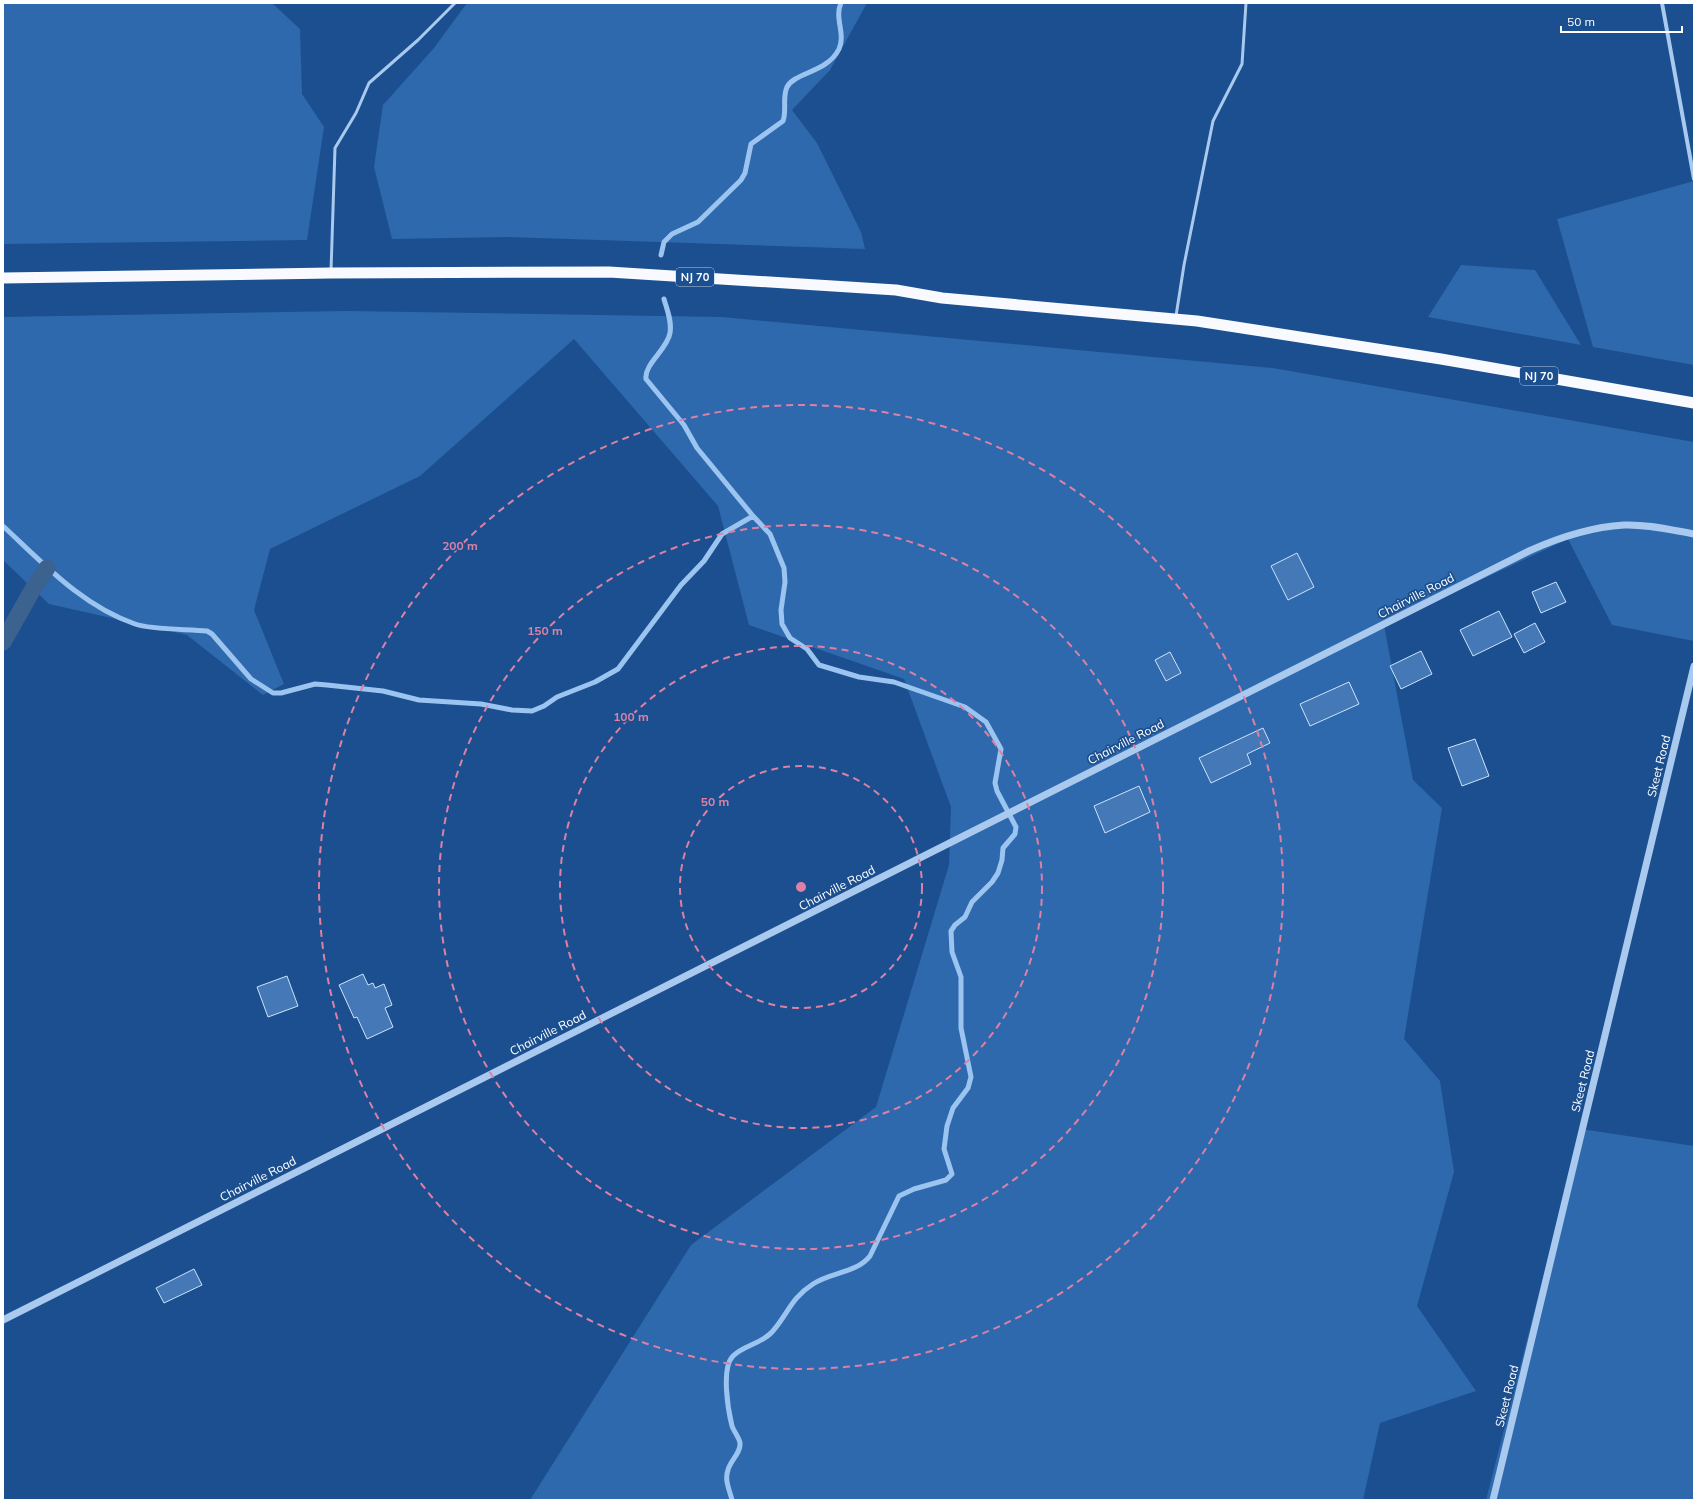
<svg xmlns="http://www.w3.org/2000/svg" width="1697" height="1503" viewBox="0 0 1697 1503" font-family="Mulish,sans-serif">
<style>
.green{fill:#2e69ad}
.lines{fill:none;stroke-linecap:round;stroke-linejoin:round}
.stream{stroke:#9cc4f0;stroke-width:5}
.canal{stroke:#3c6290;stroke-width:17}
.building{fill:#4478b7;stroke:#cfe3fa}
.service{stroke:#a9c9ee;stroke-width:3}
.minor{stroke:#a9c9ee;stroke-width:4}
.tertiary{stroke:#a9c9ee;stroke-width:7}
.trunk{stroke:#f8faff;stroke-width:11}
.ring{fill:none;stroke:#dd80a5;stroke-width:2;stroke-dasharray:7 5}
.labels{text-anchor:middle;stroke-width:3.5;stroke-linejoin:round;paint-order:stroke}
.shield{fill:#1b4f8f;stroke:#bbcadd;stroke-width:1}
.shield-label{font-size:11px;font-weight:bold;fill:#fff}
.street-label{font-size:12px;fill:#fff;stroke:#1b4f8f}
.centre{fill:#dd80a5;stroke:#1b4f8f;stroke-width:2}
.ring-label{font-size:12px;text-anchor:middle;font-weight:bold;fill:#dd80a5;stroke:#1b4f8f;stroke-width:3.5;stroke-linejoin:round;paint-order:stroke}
</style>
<rect width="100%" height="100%" fill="#1b4f8f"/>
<path class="green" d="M3,3h269l28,26 2,65 22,33 -17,113 -304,4z
M467,3h400l-37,67 -38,40 25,33 44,89 4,17 -358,-12 -115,2 -18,-72 9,-62 51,-57z
M1694,181v184l-101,-18 -36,-128z
M1461,265l74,5 46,75 -153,-28z
M347,311l375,6 551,51 421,74v199l-82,-16 -44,-86 -184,86 29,155 29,28 -38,231 36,42 14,91 -37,134 59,85 -96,32 -17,77h-833l161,-255 185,-138 73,-242 2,-58 -47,-128 -155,-54 -31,-119 -144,-167 -154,137 -150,73 -16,61 30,74 -21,11 -76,-60 -138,-31 -46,-44v-243z
M1581,1129l113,17v354h-208z"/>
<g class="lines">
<path class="stream" d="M661,255l3,-13 8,-8 26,-12 43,-42 4,-7 6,-29 32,-23c4,-11 -1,-23 4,-34 8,-15 40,-14 52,-38 7,-15 -5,-31 2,-46
M664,299c3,11 8,22 6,34 -3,17 -26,31 -24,46l38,46 13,23 56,68 17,18 14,34 1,14 -4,28 1,14 8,14 17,11 12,16 40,12 35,5 71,25 21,15 15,27 -6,34 2,8 19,36 -1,7 -12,14 -1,12 -4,13 -6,9 -20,20 -7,15 -10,8 -4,6 1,21 9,25v51l10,49 -3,11 -15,20 -6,18 -3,23 8,25 -6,6 -32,9 -15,7 -29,60c-13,17 -39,16 -57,28 -22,14 -25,30 -41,48 -11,12 -28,13 -39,24 -12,12 -5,54 -1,70 2,6 7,11 8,17 1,10 -10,18 -12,27 -4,10 2,21 4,30
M3,526c40,37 79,80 132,98 17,6 52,5 72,7l5,3 39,45 22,14h8l34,-9 12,1 56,6 36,9 62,4 31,6 20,1 12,-5 13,-9 38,-15 23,-13 63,-84 23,-24 18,-27 31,-18"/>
<path class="canal" d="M3,642l30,-53 14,-21"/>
</g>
<path class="building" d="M1297,553l17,34 -26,13 -17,-34z
M1556,582l10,20 -25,11 -9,-21z
M1499,611l13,26 -39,19 -13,-26z
M1535,623l10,19 -21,11 -10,-19z
M1421,651l11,23 -31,15 -11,-23z
M1170,652l11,21 -15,8 -11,-21z
M1349,682l10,22 -49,22 -10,-22z
M1263,728l7,15 -23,11 4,10 -40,19 -12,-25z
M1475,739l14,37 -27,10 -14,-38z
M1139,786l11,26 -45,21 -11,-27z
M363,974l5,11 5,-2 2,5 9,-4 8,21 -7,3 8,19 -26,12 -10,-22 -3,1 -15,-33z
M287,976l11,30 -30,11 -11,-30z
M194,1269l8,16 -38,18 -8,-15z"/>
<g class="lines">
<path class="service" d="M331,271l4,-123 21,-35 13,-30 49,-43 37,-37
M1176,316l8,-51 29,-144 29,-57 4,-61"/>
<path class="minor" d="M1662,3l32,176"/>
<path class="tertiary" d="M3,1320l1526,-769c31,-14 61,-24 95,-26 23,-1 47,5 70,9
M1493,1500l201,-834"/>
<path class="trunk" d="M3,278l328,-5 278,-1 287,18 46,8 255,23 244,38 253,44"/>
</g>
<g class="ring">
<circle cx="801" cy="887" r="121"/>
<circle cx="801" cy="887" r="241"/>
<circle cx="801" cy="887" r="362"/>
<circle cx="801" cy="887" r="482"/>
</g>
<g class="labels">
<g class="shield">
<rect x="676" y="268" width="38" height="18" rx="3"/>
<rect x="1520" y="367" width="38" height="18" rx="3"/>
</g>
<g class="shield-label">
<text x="695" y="281">NJ 70</text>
<text x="1539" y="380">NJ 70</text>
</g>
<g class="street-label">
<text transform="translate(1416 596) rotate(-27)" y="4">Chairville Road</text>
<text transform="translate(1126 742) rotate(-27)" y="4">Chairville Road</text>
<text transform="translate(1659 766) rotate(-76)" y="4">Skeet Road</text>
<text transform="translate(837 888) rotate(-27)" y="4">Chairville Road</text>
<text transform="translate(548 1033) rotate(-27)" y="4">Chairville Road</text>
<text transform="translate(1583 1081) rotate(-76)" y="4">Skeet Road</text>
<text transform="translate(258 1179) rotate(-27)" y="4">Chairville Road</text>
<text transform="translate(1507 1396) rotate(-76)" y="4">Skeet Road</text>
</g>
</g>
<circle cx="801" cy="887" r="6" class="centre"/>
<g class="ring-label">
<text x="460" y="550">200 m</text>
<text x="545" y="635">150 m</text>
<text x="631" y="721">100 m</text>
<text x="715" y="806">50 m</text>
</g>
<rect width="1697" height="1503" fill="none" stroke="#ffffff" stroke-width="8"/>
<path d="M1561 26v6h121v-6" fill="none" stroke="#ffffff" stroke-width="2"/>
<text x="1567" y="26" font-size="12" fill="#ffffff" stroke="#1b4f8f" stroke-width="3" paint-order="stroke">50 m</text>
</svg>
